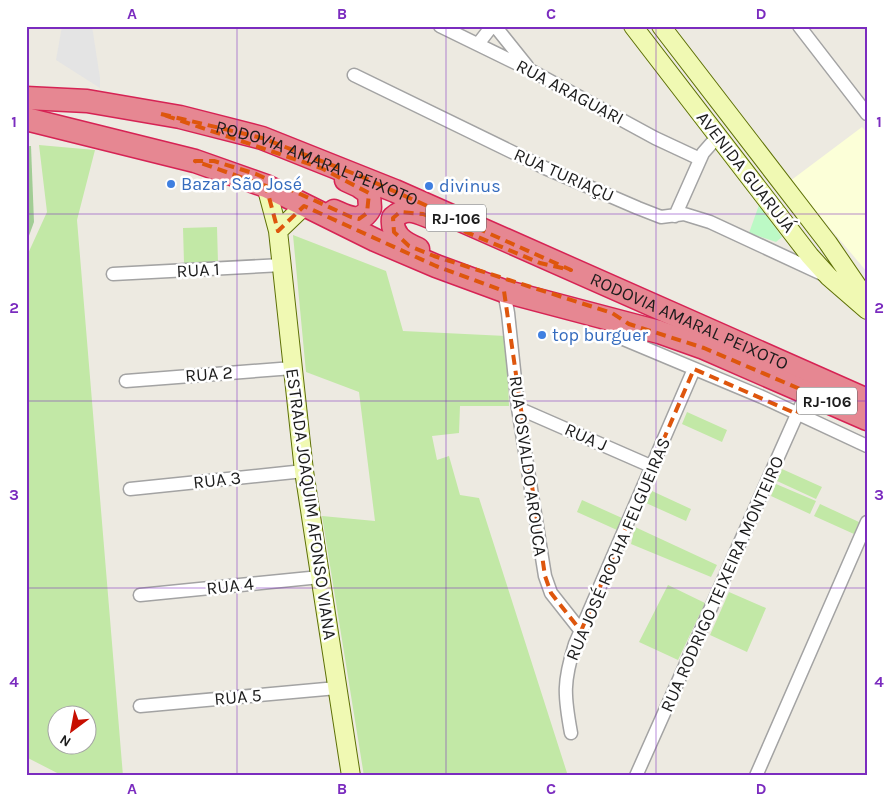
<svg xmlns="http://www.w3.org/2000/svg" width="893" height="802" viewBox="0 0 893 802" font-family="Karla,sans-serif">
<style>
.education{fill:#fcffd8}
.grass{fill:#c2e8a6;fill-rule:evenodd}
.forest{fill:#a2cd95}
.park{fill:#bcf9c5}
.parking{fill:#e4e4e4}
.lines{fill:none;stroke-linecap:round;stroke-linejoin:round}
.street-casing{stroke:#a3a3a3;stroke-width:15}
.secondary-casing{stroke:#5d7005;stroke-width:20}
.highway-casing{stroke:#d62354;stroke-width:25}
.street{stroke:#fff;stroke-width:12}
.secondary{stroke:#f0f9b3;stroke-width:18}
.highway{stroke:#e68792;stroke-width:22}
.marked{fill:none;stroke:#de560d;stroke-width:4;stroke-dasharray:10 6;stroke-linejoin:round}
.grid{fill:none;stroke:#7b2cbf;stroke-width:1;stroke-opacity:0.55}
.shop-dot{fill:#3f7fe0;stroke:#fff;stroke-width:2}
.labels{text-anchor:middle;stroke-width:5;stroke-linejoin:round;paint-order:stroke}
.shield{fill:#fff;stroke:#606060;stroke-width:1}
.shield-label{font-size:16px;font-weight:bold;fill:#1c1c1c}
.street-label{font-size:18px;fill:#1c1c1c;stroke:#fff}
.shop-label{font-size:18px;fill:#366cbe;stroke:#fff;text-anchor:start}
.neatline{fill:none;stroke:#7b2cbf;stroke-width:2}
.grid-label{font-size:16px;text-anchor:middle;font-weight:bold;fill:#7b2cbf}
</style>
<rect width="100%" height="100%" fill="#edeae1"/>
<path class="education" d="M862,127l5,6v139l-77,-91z"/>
<path class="grass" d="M39,145l56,5 -18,70 46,556h-60l-37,-19v-499l21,-46zM58,714h30v30h-30z
M217,227l1,36h-34l-1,-35z
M293,235l93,36 17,60 103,5 3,70h-49l-1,27 -27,3 5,24 12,-4 11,39 19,3 89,278h-204l-42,-260 53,5 -16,-129 -53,-20z
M687,412l40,18 -5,12 -40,-18z
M782,469l40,18 -6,12 -39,-18z
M776,484l40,17 -6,13 -39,-18z
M652,491l39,18 -5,12 -40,-18z
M582,500l40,18 -5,12 -40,-18z
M820,504l39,18 -5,12 -40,-18z
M635,527l82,38 -6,12 -80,-33z
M668,585l37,18 -27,57 -39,-18z
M729,592l37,16 -19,44 -37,-17z"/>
<path class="forest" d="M26,146h5l3,76 -8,22z"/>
<path class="park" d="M759,205l23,32 -6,5 -27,-9z"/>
<path class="parking" d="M62,26h30l8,52v10l-44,-28z"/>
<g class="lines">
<g class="street-casing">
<path id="street" d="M440,26l90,44 125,68 45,21
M495,26l32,40
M799,26l68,88
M478,44l14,-18
M354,75l191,93 93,40 23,9 23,-3 26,8 112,52
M675,216l28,-63 15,-17
M113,274l169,-9
M504,291l4,22 10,95 27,168 6,17 30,38
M607,320l14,18 141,59 105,49
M126,381l167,-13
M518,408l135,59
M130,489l174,-18
M140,595l180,-18
M140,706l197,-18
M571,733c-7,-38 -8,-51 4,-89l119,-275
M636,776l171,-384
M756,776l111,-254"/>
</g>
<g class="secondary-casing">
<path id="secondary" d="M633,26l177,230 19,21 38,33
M661,26l167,217 39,57
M266,186l12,45 26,240 47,305
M278,231l26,-25"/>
</g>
<g class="highway-casing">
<g id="highway">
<path id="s1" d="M26,98l61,3 93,16 82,21 133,53 472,209"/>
<path d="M26,119l169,42 71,25 109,54 61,26 68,25 155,41 45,16 163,71"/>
<path d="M334,211c14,6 27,14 36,-3l-1,-15 -10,-7 -13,-6"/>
<path d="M418,249c-15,-6 -27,-14 -25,-31 13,-12 22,-7 37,-1"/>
</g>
</g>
<use href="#street" class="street"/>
<use href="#secondary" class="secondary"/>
<use href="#highway" class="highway"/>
</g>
<path class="marked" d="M161,114l101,24 98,38 211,94 -31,-7 -117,-49 -23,-2 -7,6 1,14 15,14 25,10 178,57 17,11 75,24 103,44 -10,22 -103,-45 -113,262 -30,-38 -6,-17 -41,-285 -68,-25 -132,-60 -26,25 -12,-45 -71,-25h19l42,13 95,43 8,2 8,-6 2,-20 -48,-25z"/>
<path class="grid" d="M237,26v750M446,26v750M656,26v750M26,214h841M26,401h841M26,588h841"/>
<g class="shop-dot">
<circle cx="171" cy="184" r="5"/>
<circle cx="429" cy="186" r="5"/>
<circle cx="542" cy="335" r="5"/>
</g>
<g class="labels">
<g class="shield">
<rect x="426" y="204.5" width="60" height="27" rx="4"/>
<rect x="797" y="387.5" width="60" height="27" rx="4"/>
</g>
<g class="shield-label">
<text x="456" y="224">RJ-106</text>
<text x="827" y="407">RJ-106</text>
</g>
<g class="street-label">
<text transform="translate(570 92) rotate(28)" y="6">RUA ARAGUARI</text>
<text dy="6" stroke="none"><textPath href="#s1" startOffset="300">RODOVIA AMARAL PEIXOTO</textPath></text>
<text transform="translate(746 172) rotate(52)" y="6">AVENIDA GUARUJÁ</text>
<text transform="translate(564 175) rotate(24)" y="6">RUA TURIAÇU</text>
<text transform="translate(198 270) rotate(-3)" y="6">RUA 1</text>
<text dy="6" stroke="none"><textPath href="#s1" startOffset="705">RODOVIA AMARAL PEIXOTO</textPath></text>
<text transform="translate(209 374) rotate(-4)" y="6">RUA 2</text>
<text transform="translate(586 437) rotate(24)" y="6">RUA J</text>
<text transform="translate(528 466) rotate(82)" y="6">RUA OSVALDO AROUCA</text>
<text transform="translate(217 480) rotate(-6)" y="6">RUA 3</text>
<text transform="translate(311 504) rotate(82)" y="6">ESTRADA JOAQUIM AFONSO VIANA</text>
<text transform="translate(618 549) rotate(-67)" y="6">RUA JOSÉ ROCHA FELGUEIRAS</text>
<text transform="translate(722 584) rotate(-66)" y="6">RUA RODRIGO TEIXEIRA MONTEIRO</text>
<text transform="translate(230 586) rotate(-6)" y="6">RUA 4</text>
<text transform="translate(238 697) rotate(-5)" y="6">RUA 5</text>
</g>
<g class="shop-label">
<text x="181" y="190">Bazar São José</text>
<text x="439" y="192">divinus</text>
<text x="552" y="341">top burguer</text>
</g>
</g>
<rect width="893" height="802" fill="none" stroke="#ffffff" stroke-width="55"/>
<g transform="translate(72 730) rotate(212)"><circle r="24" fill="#ffffff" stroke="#a4a4a4"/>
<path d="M0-4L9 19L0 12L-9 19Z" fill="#c70e00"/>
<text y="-8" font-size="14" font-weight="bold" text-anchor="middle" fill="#1c1c1c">N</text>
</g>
<rect x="28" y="28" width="838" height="746" class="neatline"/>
<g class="grid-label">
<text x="132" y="19">A</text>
<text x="342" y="19">B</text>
<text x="551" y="19">C</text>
<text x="761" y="19">D</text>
<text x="14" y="127">1</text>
<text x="879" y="127">1</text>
<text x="14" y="313">2</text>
<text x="879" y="313">2</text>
<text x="14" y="500">3</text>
<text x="879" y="500">3</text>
<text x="14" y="687">4</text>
<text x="879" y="687">4</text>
<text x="132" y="794">A</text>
<text x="342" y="794">B</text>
<text x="551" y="794">C</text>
<text x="761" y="794">D</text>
</g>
</svg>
